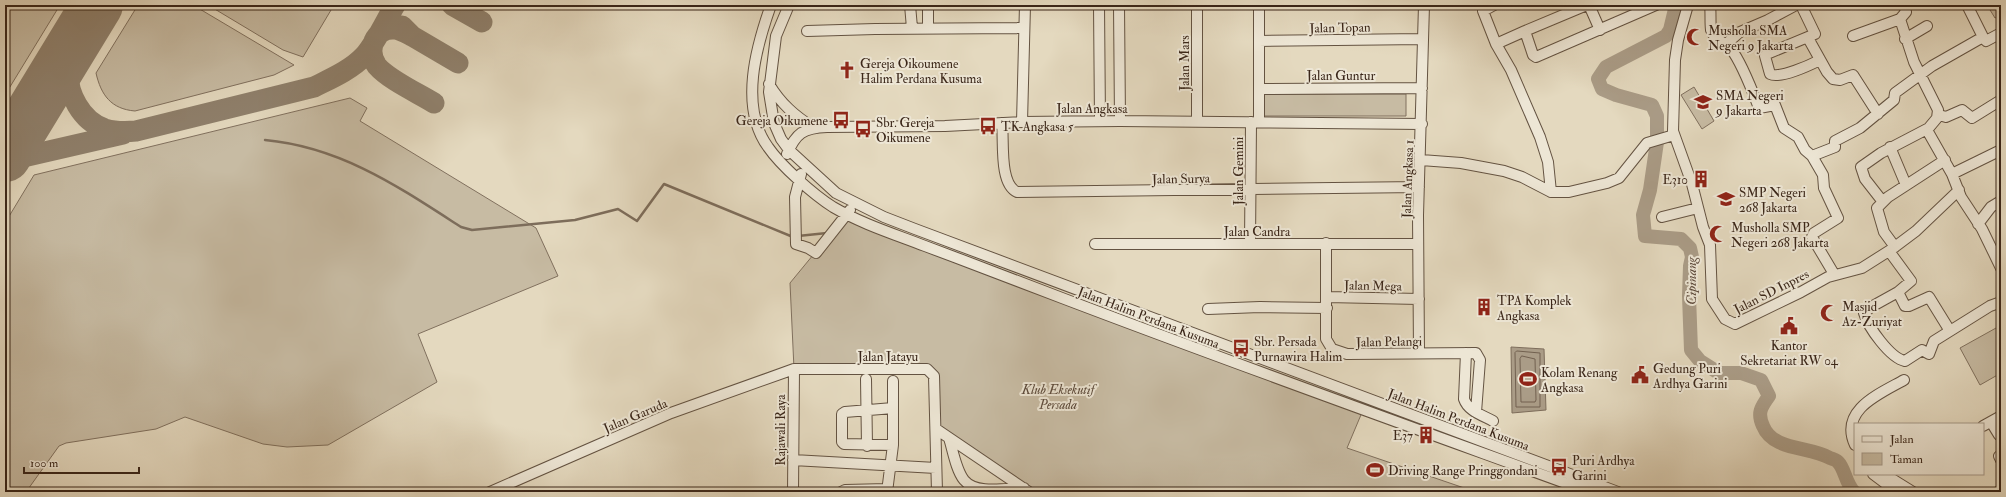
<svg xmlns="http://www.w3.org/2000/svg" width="2006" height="497" viewBox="0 0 2006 497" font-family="'IM FELL Double Pica',serif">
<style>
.green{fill:#c7bba3;stroke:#80705e}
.water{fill:#aa9c87;stroke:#7d6d5b}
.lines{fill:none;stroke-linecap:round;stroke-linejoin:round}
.shore{stroke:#726150;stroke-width:1}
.stream{stroke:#7d6d5b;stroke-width:2.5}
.river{stroke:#aa9c87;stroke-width:14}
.taxiway{stroke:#8f806c;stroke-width:21}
.runway{stroke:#8f806c;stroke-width:52}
.minor-casing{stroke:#645342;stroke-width:12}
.minor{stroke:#ede6d5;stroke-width:10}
.labels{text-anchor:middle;stroke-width:4;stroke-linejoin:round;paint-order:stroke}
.street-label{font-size:13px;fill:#3a2619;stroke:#ede6d5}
.poi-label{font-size:13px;fill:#3a2619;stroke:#ede6d5;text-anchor:start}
.park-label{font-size:13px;font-style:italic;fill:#5d4b3c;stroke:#ede6d5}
.water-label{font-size:14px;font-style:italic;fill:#5c493a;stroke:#ede6d5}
</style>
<rect width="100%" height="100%" fill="#e4d9bf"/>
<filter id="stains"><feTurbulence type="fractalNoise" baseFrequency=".005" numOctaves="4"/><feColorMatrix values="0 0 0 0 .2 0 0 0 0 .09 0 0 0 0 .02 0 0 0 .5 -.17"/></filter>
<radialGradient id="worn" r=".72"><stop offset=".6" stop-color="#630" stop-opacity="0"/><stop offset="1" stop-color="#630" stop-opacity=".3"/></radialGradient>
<path class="green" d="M5,5h55l-55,90z
M138,5h55l101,60 -20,10 -139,36c-24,-2 -34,-16 -39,-38z
M208,5h126l-31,52 -20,-7z
M1987,5h14v10l-6,3z
M1694,87l20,34 -12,8 -21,-34z
M1260,94h146v22h-146z
M350,98l17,10 -7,13 176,107 22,48 -140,58 19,48 -109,63 -41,2 -24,-3 -78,-27 -29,12 -90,14 -7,3 -33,46h-21v-269l29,-48z
M846,215l517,195 -16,38 129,44h-447l-93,-63 -5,-58 -137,-2 -4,-86z
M1996,328l5,9v36l-21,12 -20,-37z"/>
<path class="water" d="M1511,347l33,2 2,61 -34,3z"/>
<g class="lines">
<path class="shore" d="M1517,351l23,2v54h-24l-1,-54z
M1522,356l13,3 1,41 -1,2h-14l-1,-43z"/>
<path class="stream" d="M265,140c76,7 134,47 196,87l11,3 103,-10 43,-11 19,12 27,-37 129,53
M798,236l29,-3"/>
<path class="river" d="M1676,5l-6,25 -4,6 -60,31 -8,12 4,10 14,6 36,10 5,11v26l-7,48 -7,25 2,21 36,3 9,9 2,9 -2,9 -1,30 2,54 9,11 19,12h22l20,7 8,16c-8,11 -12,17 -6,30 10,25 46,20 67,32 2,1 7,2 8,4 7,7 7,20 16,30"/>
<path class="taxiway" d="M452,5l30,17
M92,14l2,-9
M402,26l10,10 46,27
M79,34c-4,12 -10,24 -11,36 -1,23 13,51 37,59 10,3 20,3 31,2l178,-44c16,-8 37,-17 50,-31 11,-12 22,-36 31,-51
M412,36c-6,-3 -11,-6 -17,-7 -21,-2 -29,22 -18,37 12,14 41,27 57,37
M5,135l23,-17
M5,166l10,-7 8,-2 100,-23"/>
<path class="runway" d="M5,156l92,-151"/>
<g class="minor-casing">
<path id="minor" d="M771,5c-15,42 -32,102 -3,142 13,19 46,48 65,60 29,17 61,27 92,39 46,17 92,35 137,52 176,67 352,130 528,194
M789,5l-13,31 -7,56 5,31 7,16 8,11 47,43 48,24 31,12 703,263
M910,5l2,23
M928,5v23
M1099,5l1,116
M1119,5l1,116
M1494,5l-11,6 13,33 15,26 29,67 8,25 3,30
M1589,5l11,25
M1688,5l-10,35 -3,20 -2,71 19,53 11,43 7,18 2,54 13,20 10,5 66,-32 27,-15 34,-9 30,-19 24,-18 43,-41
M1710,5c1,8 0,17 1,25 3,10 14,12 20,19 11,14 21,41 28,59l16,-3 9,23 14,9 7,13 7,6 11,19 1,13 14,30 -24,15 -2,4 22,37
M1801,5l14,29 -48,20 -2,2 5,18c10,5 40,-9 50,-14
M1967,5l16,32
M1900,19l6,-7 -2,-7
M807,31l68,-2 149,-1
M1525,31l62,-26
M1853,36l47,-17 14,43 24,48 -1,8 -10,12 25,44 9,23 21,32 19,39
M1808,38l19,34 6,7 7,1 13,-5 25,39
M1905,39l22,-13
M1259,41l164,-2
M1496,44l29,-13 8,24 3,2 120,-52
M1726,44l14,-12 28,-12 28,-15
M769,84c12,20 26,32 45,44
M1259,89l163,-1
M1939,115l7,2 16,-7 10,8 29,-18
M1022,122l3,-117
M1197,122v-117
M1259,122v-117
M1002,123c2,18 -3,61 15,69l402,-5
M1890,147l16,38
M787,154c9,-21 16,-26 40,-27l118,-1 77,-4 98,-1 302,3
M1812,156l23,-9v-6l25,-13 34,-28 1,-7 37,-27 51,-29 3,4 15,-8
M1421,160l40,3 43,8 18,6 29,15h18l38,-9 12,-5 28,-35 27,-8
M801,174l-6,23 1,47 12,4 8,5 34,-43
M1952,174l49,-24
M1883,202l-18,-23 -4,-12 20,-14 46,-24
M1662,217l36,-9
M1978,224l13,-17 10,-6
M1326,243v96l6,10 15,5 129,-1 4,7 -4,52
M1095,244h323
M1250,244l1,-122
M1895,247l-11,-15 -7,-24 11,-11 57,-37
M1889,251l22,30 -13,11 7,14h4l20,-9 21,34
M1898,292l-27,15 -7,6c4,14 26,45 41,48l17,-11 7,4 5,-13 56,-35 11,-4
M1327,297l92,2
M1208,309l52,-2 67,1
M1419,353l-1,-138 6,-210
M1466,353l-2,46c4,12 18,16 29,22
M866,379l1,67
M1991,422l8,13
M1983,426l18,-10
M936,429l93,63
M949,438c4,13 7,32 15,42 12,15 43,8 60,8
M893,445l-49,-1 -2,-2v-28l3,-2 48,-4
M1855,445c-16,-35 24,-51 49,-65
M1999,456l2,4
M793,460l143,8
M1873,474l24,18
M1884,474l29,18
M490,492l181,-79 123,-44h133l7,7 3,116
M793,492l1,-123
M841,492l4,-2 42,-1
M887,492l6,-47v-64
M1998,492l3,-2"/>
</g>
<use href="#minor" class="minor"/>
</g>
<defs>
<g id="mosque-bare" transform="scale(1.38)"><path d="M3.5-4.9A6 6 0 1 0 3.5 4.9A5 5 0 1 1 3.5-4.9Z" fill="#8f2418" stroke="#ede6d5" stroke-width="2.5" paint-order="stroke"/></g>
<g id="church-bare" transform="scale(1.38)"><path d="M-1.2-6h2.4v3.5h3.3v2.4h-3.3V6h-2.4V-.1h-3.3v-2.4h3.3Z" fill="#8f2418" stroke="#ede6d5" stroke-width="2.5" paint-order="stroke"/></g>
<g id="school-bare" transform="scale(1.38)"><path d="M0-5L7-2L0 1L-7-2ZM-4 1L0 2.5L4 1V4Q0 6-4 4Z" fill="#8f2418" stroke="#ede6d5" stroke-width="2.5" paint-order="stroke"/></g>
<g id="bus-bare" transform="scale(1.38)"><path d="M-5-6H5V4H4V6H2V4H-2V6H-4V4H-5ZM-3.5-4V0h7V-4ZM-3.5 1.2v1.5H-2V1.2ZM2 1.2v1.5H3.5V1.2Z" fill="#8f2418" stroke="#ede6d5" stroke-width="2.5" paint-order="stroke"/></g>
<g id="building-bare" transform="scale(1.38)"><path d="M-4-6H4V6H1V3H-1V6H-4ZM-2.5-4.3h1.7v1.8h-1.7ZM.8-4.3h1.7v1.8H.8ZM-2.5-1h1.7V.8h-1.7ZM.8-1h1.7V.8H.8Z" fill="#8f2418" stroke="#ede6d5" stroke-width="2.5" paint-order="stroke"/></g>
<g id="civic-bare" transform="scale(1.38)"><path d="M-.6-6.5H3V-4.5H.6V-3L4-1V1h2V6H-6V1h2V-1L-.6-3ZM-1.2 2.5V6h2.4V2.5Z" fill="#8f2418" stroke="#ede6d5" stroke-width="2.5" paint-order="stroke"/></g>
<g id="stadium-bare" transform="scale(1.38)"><path d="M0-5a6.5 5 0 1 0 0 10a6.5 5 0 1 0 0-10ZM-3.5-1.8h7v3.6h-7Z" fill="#8f2418" stroke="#ede6d5" stroke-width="2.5" paint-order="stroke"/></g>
</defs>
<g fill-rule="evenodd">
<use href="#mosque-bare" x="1695" y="37"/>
<use href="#church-bare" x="847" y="70"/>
<use href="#school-bare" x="1703" y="102"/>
<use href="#bus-bare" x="841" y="120"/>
<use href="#bus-bare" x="988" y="126"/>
<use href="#bus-bare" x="863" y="129"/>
<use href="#building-bare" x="1701" y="179"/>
<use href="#school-bare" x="1726" y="199"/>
<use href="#mosque-bare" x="1718" y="234"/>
<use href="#building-bare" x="1484" y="307"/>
<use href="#mosque-bare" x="1829" y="313"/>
<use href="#civic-bare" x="1789" y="326"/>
<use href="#bus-bare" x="1241" y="348"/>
<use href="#civic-bare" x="1640" y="375"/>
<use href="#stadium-bare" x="1528" y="379"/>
<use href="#building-bare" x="1426" y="435"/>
<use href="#bus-bare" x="1559" y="467"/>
<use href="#stadium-bare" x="1375" y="470"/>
</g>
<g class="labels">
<g class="street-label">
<text transform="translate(1340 27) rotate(-1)" y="5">Jalan Topan</text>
<text transform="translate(1184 63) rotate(-90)" y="5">Jalan Mars</text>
<text x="1341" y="80">Jalan Guntur</text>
<text x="1092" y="113">Jalan Angkasa</text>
<text transform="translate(1238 171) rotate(-90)" y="5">Jalan Gemini</text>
<text transform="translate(1181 178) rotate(-1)" y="5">Jalan Surya</text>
<text transform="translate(1407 179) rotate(-88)" y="5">Jalan Angkasa 1</text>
<text x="1257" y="236">Jalan Candra</text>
<text transform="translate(1373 285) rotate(1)" y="5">Jalan Mega</text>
<text transform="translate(1771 291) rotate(-27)" y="5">Jalan SD Inpres</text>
<text transform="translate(1149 317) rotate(21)" y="5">Jalan Halim Perdana Kusuma</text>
<text transform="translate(1389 341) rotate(-1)" y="5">Jalan Pelangi</text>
<text x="888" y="361">Jalan Jatayu</text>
<text transform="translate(635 415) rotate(-23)" y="5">Jalan Garuda</text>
<text transform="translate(1459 419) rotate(21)" y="5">Jalan Halim Perdana Kusuma</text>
<text transform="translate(780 430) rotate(-90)" y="5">Rajawali Raya</text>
</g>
<g class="poi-label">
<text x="1708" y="35">Musholla SMA<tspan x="1708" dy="15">Negeri 9 Jakarta</tspan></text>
<text x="860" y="68">Gereja Oikoumene<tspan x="860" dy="15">Halim Perdana Kusuma</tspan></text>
<text x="1716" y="100">SMA Negeri<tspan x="1716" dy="15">9 Jakarta</tspan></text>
<text x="828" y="125" text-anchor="end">Gereja Oikumene</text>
<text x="876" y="127">Sbr. Gereja<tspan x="876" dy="15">Oikumene</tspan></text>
<text x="1001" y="131">TK Angkasa 5</text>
<text x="1688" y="184" text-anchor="end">E310</text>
<text x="1739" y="197">SMP Negeri<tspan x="1739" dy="15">268 Jakarta</tspan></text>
<text x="1731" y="232">Musholla SMP<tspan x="1731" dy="15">Negeri 268 Jakarta</tspan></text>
<text x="1497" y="305">TPA Komplek<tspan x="1497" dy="15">Angkasa</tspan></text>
<text x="1842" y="311">Masjid<tspan x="1842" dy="15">Az-Zuriyat</tspan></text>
<text x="1254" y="346">Sbr. Persada<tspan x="1254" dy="15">Purnawira Halim</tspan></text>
<text x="1789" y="350" text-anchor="middle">Kantor<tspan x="1789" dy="15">Sekretariat RW 04</tspan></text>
<text x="1653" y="373">Gedung Puri<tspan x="1653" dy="15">Ardhya Garini</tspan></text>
<text x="1541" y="377">Kolam Renang<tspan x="1541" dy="15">Angkasa</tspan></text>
<text x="1413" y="440" text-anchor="end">E37</text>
<text x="1572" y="465">Puri Ardhya<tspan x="1572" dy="15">Garini</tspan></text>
<text x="1388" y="475">Driving Range Pringgondani</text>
</g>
<g class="park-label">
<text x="1058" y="394">Klub Eksekutif<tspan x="1058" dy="15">Persada</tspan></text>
</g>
<g class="water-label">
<text transform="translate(1691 281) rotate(-90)" y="5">Cipinang</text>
</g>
</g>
<rect width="2006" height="497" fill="none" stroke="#e4d9bf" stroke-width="20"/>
<rect x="6" y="6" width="1994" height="485" fill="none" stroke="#3a2619" stroke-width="2"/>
<rect x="10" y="10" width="1986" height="477" fill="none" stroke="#3a2619"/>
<rect x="1854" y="423" width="130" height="52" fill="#ede6d5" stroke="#a5998a"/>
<rect x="1862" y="436" width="20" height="6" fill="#ede6d5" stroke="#a5998a"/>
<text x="1890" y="443" font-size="12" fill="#3a2619">Jalan</text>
<rect x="1862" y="453" width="20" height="12" fill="#c7bba3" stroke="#a5998a"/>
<text x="1890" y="463" font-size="12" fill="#3a2619">Taman</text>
<path d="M24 467v6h115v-6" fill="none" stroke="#3a2619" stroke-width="2"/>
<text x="30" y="467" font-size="12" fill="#3a2619" stroke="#ede6d5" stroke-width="3" paint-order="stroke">100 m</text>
<rect width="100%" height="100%" filter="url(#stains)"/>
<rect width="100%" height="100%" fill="url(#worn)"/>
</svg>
